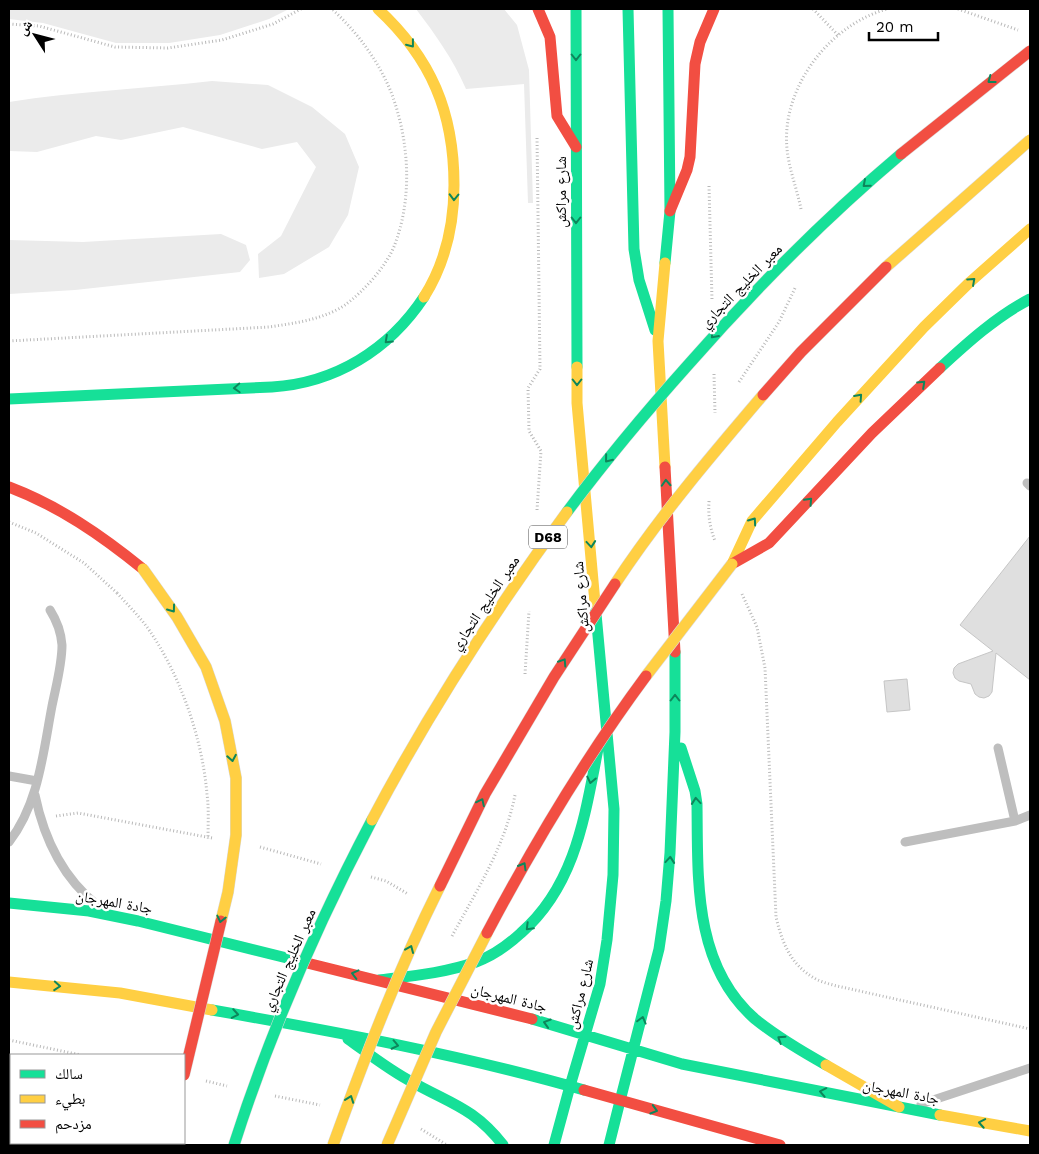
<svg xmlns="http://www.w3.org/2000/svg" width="1039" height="1154" viewBox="0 0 1039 1154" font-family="'Work Sans','Noto Naskh Arabic',sans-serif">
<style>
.green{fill:#ebebeb}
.building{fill:#dfdfdf;stroke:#c6c6c6}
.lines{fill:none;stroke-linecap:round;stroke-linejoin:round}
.path{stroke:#b9b9b9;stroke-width:3;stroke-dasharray:1 2.5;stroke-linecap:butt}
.lane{stroke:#bebebe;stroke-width:9}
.fast{stroke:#16e098;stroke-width:11}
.slow{stroke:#ffcf43;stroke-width:11}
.jam{stroke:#f24e42;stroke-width:11}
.fast-bridge-casing{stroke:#dbdbdb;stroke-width:12;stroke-linecap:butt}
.slow-bridge-casing{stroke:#dbdbdb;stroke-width:12;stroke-linecap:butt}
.jam-bridge-casing{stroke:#dbdbdb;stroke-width:12;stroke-linecap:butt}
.path-bridge{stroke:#b9b9b9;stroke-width:3;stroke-dasharray:1 2.5;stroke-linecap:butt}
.fast-bridge{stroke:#16e098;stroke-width:11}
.slow-bridge{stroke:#ffcf43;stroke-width:11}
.jam-bridge{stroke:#f24e42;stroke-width:11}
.oneway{stroke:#0d865b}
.labels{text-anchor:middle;stroke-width:5;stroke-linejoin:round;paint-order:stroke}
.shield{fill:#fff;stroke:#4c4c4c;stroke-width:1}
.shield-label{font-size:14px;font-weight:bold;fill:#000}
.street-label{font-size:15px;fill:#000;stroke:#fff}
</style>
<rect width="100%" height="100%" fill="#fff"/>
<path class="green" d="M9,9h280l-20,10 -49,16 -51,8h-53l-73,-20 -34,-4z
M416,9h88l13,16 12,45 4,133h-5l-4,-119 -58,5c-13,-30 -31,-55 -50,-80z
M212,81l56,4 44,22 33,27 14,33 -11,48 -19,32 -45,27 -25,4 -1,-24 23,-18 35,-69 -19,-25 -35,7 -79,-22 -62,13 -25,-4 -59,16 -28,-1v-49c67,-11 135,-13 203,-21z
M221,234l25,11 4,15 -10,12 -165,18 -66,4v-54l74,2z"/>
<path class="building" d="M1030,536v144l-34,-27 -4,39 -3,4 -5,2 -5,-1 -4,-3 -4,-10 -12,-3 -4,-3 -2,-5 1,-5 4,-4 35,-13 -33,-26z
M907,679l3,31 -23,2 -3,-31z"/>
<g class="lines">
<path class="path" d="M813,9l25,26
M958,9l60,21
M9,24l30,2 76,21 53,1 54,-8 51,-16 28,-15
M709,186l3,114
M801,209c-4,-20 -12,-40 -14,-60 -6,-61 42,-124 100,-140
M9,341l260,-14c26,-4 53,-7 76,-22 18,-13 42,-39 50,-61 18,-48 14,-105 -4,-152 -13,-32 -34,-60 -59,-83
M714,374l1,39
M739,382l40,-60 17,-36
M709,501c-1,15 1,27 6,40
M537,510l4,-59 -12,-20 -1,-43 12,-19 -3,-233
M9,522l27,11 48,30 33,30
M742,594l15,33 8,41 11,249c6,25 14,47 38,61 7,4 15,6 23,8l193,43
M525,674l4,-63
M56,816l22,-3 134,25
M260,847l61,17
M371,877l15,4 22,13
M452,936c25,-46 53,-90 63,-141
M9,1040l72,15
M206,1081l21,5
M275,1096l45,9
M421,1129l26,16"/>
<path class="lane" d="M1027,483l3,3
M998,748l17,73
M9,776l28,5
M35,795c9,44 27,82 62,110
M9,842c30,-39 34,-89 43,-136 4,-20 10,-41 10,-61 -1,-13 -5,-24 -12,-35
M905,842l110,-21 15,-6
M921,1104l109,-36"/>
<path class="fast" d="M576,9l1,358
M628,9l6,240 5,31 16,50
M665,263l5,-52 -2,-202
M940,368c27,-25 57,-52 90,-69
M9,399l263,-12c63,-4 117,-37 152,-90
M681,748l14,43 2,13c1,75 -4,161 58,215 22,18 46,32 71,46
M9,903l80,8 49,10 157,39
M379,980c32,-4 66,-7 97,-18 17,-6 32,-17 45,-29 56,-49 64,-120 78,-189
M212,1010c125,22 250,45 372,80
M532,1019l150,45 258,51
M348,1039c21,15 41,31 64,43 39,22 62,26 91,63
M570,1086l30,-102 7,-44 6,-65 1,-66 -19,-206
M620,1101l39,-152 7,-48 4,-48 5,-121v-80
M554,1145l16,-59
M609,1145l11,-44"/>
<path class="slow" d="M378,9c53,49 76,103 76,176 0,40 -8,77 -30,112
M577,367v36l18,200
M665,467l-7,-126 7,-78
M732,564l20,-43 85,-99 87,-95 46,-45 60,-53
M9,982l111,11 92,17
M826,1065l73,42
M940,1115l90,16
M168,1143v2"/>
<path class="jam" d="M538,9l12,28 7,79 19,31
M670,211l17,-41 3,-13 5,-93 5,-22 14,-33
M665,467l10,185
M9,487c50,19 92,48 134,82
M732,564l37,-21 103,-110 68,-65
M295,960l237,59
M584,1090l196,55"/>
<g class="fast-bridge-casing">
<path id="fast-bridge" d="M567,512c38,-51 79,-100 121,-147 66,-75 136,-146 213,-211
M234,1145c36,-113 83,-220 138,-325"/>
</g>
<g class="slow-bridge-casing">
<path id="slow-bridge" d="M886,267l144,-127
M143,569l34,48 29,50 19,54 11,57v57l-8,57 -7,29
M615,584c44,-67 96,-128 148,-189
M646,676l86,-112
M372,820c57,-108 123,-210 195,-308
M333,1145c32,-88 65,-175 107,-259
M387,1145l49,-113 51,-99"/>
</g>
<g class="jam-bridge-casing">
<path id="jam-bridge" d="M901,154l129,-103
M763,395l38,-43 85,-85
M440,886l45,-92 69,-117 61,-93
M487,933c47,-89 99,-176 159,-257
M184,1075l37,-154"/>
</g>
<path class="path-bridge" d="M117,593c10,11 21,22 30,34 33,47 55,110 60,167 2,15 1,30 1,45"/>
<use href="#fast-bridge" class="fast-bridge"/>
<use href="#slow-bridge" class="slow-bridge"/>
<use href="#jam-bridge" class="jam-bridge"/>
</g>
<defs><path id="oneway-chevron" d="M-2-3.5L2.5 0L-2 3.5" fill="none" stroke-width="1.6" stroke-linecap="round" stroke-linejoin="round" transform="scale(1.25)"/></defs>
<g class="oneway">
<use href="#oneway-chevron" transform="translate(411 44) rotate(52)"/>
<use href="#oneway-chevron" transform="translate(576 57) rotate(90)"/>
<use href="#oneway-chevron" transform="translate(991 80) rotate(143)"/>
<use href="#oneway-chevron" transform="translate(866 184) rotate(139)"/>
<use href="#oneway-chevron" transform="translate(454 197) rotate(91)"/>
<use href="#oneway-chevron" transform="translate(576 220) rotate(90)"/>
<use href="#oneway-chevron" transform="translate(972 281) rotate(-42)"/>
<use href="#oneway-chevron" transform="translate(714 335) rotate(132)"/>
<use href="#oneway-chevron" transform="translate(388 340) rotate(137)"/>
<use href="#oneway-chevron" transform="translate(577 382) rotate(90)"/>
<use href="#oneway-chevron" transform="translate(922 384) rotate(-43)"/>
<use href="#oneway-chevron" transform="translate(237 388) rotate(177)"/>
<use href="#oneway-chevron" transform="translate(859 397) rotate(-48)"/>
<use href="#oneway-chevron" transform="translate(608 459) rotate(129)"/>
<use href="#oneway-chevron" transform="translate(666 483) rotate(-93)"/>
<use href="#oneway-chevron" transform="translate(809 501) rotate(-47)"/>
<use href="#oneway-chevron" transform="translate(753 521) rotate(-55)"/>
<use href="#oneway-chevron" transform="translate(591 544) rotate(85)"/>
<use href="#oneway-chevron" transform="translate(172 609) rotate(54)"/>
<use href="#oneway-chevron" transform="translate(563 662) rotate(-57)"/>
<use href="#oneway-chevron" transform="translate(675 698) rotate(-90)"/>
<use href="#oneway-chevron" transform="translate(232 758) rotate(80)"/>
<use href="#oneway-chevron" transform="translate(591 780) rotate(102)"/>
<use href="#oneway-chevron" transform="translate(696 801) rotate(-95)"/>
<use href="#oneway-chevron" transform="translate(481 802) rotate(-64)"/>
<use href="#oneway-chevron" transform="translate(670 860) rotate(-85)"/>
<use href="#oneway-chevron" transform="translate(523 866) rotate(-60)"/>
<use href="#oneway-chevron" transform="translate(221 919) rotate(103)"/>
<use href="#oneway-chevron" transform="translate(529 927) rotate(135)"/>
<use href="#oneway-chevron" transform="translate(410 949) rotate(-67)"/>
<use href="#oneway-chevron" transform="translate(355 974) rotate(-166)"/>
<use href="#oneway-chevron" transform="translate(57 986) rotate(4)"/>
<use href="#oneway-chevron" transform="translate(235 1014) rotate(10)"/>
<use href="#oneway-chevron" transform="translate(642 1020) rotate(-75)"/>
<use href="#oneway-chevron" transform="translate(547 1023) rotate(-163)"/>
<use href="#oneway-chevron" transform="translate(781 1039) rotate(-147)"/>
<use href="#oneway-chevron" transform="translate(395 1045) rotate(12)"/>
<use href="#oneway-chevron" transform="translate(823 1092) rotate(-169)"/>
<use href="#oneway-chevron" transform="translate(350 1099) rotate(-70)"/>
<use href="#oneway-chevron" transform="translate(654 1110) rotate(16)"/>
<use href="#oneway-chevron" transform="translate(982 1123) rotate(-170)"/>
</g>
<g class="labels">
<rect class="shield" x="529" y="525.5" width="38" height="23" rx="4"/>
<g class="shield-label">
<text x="548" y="542">D68</text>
</g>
<g class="street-label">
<text transform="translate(561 192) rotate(-90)" y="5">شارع مراكش</text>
<text transform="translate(741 286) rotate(-46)" y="5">معبر الخليج التجاري</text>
<text transform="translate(581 597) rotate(-95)" y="5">شارع مراكش</text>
<text transform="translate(485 603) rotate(-56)" y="5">معبر الخليج التجاري</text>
<text transform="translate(114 902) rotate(10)" y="5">جادة المهرجان</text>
<text transform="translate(289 960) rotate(-66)" y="5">معبر الخليج التجاري</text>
<text transform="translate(580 994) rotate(-76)" y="5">شارع مراكش</text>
<text transform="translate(509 998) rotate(14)" y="5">جادة المهرجان</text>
<text transform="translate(901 1092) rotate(11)" y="5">جادة المهرجان</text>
</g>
</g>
<rect width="1039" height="1154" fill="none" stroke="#000000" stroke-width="20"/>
<rect x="10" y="1054" width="175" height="90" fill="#ffffff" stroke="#999999"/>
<rect x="20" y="1070" width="25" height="8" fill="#16e098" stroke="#999999"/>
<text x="55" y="1079" font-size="15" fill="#000000">سالك</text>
<rect x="20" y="1095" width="25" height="8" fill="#ffcf43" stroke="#999999"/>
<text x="55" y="1104" font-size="15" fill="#000000">بطيء</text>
<rect x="20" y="1120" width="25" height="8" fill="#f24e42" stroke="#999999"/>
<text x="55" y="1129" font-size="15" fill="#000000">مزدحم</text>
<g transform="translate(35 35) rotate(306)" stroke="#ffffff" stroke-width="4" paint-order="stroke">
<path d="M0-4L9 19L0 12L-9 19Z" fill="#000000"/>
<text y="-8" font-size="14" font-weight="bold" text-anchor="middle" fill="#000000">ش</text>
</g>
<path d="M869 32v8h69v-8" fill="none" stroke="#000000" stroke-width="2.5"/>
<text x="876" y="32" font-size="15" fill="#000000" stroke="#ffffff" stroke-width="4" paint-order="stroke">20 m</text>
</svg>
